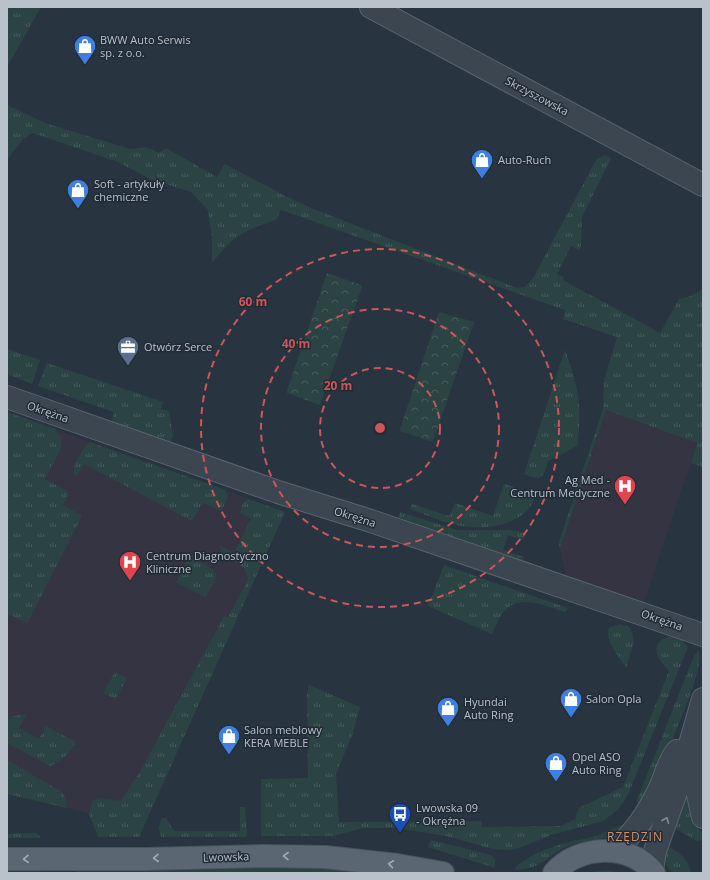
<svg xmlns="http://www.w3.org/2000/svg" width="710" height="880" viewBox="0 0 710 880" font-family="'Open Sans',sans-serif">
<style>
.medical{fill:#353442}
.grass{fill:url(#grass-tufts)}
.forest{fill:url(#forest-crowns)}
.lines{fill:none;stroke-linecap:round;stroke-linejoin:round}
.minor-casing{stroke:#5a646e;stroke-width:24}
.tertiary-casing{stroke:#5a646e;stroke-width:24}
.primary-casing{stroke:#49525d;stroke-width:24}
.minor{stroke:#3c4651;stroke-width:22}
.tertiary{stroke:#3c4651;stroke-width:22}
.primary{stroke:#5a6671;stroke-width:22}
.oneway{stroke:#818a94}
.oneway2{stroke:#a6afb9}
.ring{fill:none;stroke:#cd5659;stroke-width:2;stroke-dasharray:7 5}
.labels{text-anchor:middle;stroke-width:3;stroke-linejoin:round;paint-order:stroke}
.poi-label{font-size:11px;fill:#b9c1cb;stroke:#212b36;text-anchor:start}
.street-label{font-size:11px;fill:#b9c1cb;stroke:#212b36}
.neighbourhood-label{font-size:12px;letter-spacing:1px;fill:#d0916f;stroke:#212b36}
.centre{fill:#cd5659;stroke:#212b36;stroke-width:2}
.ring-label{font-size:12px;text-anchor:middle;font-weight:bold;fill:#cd5659;stroke:#212b36;stroke-width:3;stroke-linejoin:round;paint-order:stroke}
</style>
<defs>
<pattern id="grass-tufts" width="24" height="20" patternUnits="userSpaceOnUse"><rect width="24" height="20" fill="#2b4343"/><path d="M3 7l-1-3M5 7V3M7 7l1-3M15 17l-1-3M17 17v-4M19 17l1-3" fill="none" stroke="#485c5d"/></pattern>
<pattern id="forest-crowns" width="20" height="18" patternUnits="userSpaceOnUse"><rect width="20" height="18" fill="#2b4343"/><path d="M2 6a3 3 0 1 1 6 0M12 15a3 3 0 1 1 6 0" fill="none" stroke="#485c5d"/></pattern>
</defs>
<rect width="100%" height="100%" fill="#283541"/>
<path class="medical" d="M606,410l91,33 -54,162 -76,-26 -7,-30z
M7,412l278,100 -143,314 -135,-32z"/>
<path class="grass" d="M7,7h34l-34,60z
M7,105l38,18 85,26 16,-2 13,6 7,-5 51,29 8,-13 60,32 31,14 201,78 8,-1 8,-9 63,-118 9,-5 6,3 -29,59 -1,29 -2,4 -8,-4 -14,28 7,3 -1,3 97,53 19,-34 12,-3 12,-7v178l-12,-4 6,-20 -91,-33 -46,139 -1,-7 44,-133 1,-29 13,-43 -54,-18 2,-9 -284,-100 -5,10c-33,11 -42,15 -64,43v-26l-4,-27 -17,-18 -41,-13 -32,-17 -85,-29 -10,6 -16,21z
M7,349l33,11 -8,24 -25,-10z
M565,350c13,34 18,60 12,96l-29,15c-5,18 -6,20 -24,13z
M47,363l116,39 -2,7 8,2 4,25 -2,5 -8,1 -53,-15 4,-15 -76,-26z
M7,412l48,17 6,8v12l-16,30 24,13 -6,13 19,11 -55,108 -20,-11z
M89,442l137,48 1,8 -5,13 -19,-8 -11,18 -108,-57 -8,13c-7,-12 6,-25 13,-35z
M504,484l32,10c-8,32 -51,37 -79,31 -16,-3 -32,-11 -47,-16l2,-5 37,12 6,-13 38,13z
M248,499l37,13 -146,325h-41l-9,-23 3,-13 6,-3 23,3 21,-33 82,-152 4,1 20,-37c0,-15 -14,-18 -25,-24l-3,-10 14,7 17,-34 -11,-6 3,-10z
M400,512l57,18h54l15,3 -3,7 -15,-5 -5,15 21,7 -1,4 -125,-42z
M189,556l23,13 4,5 -1,7 -10,16 -29,-15z
M444,565l124,43 -3,4c-20,-6 -48,-20 -63,2 -4,6 -7,13 -10,20l-64,-28z
M620,624l9,3 3,5 2,10 -8,26c-6,-11 -22,-27 -17,-40z
M671,636l9,2 8,9 -59,145 -6,11 -8,9 -12,9 -52,14 -32,13 -11,2 -15,-1 -47,-13 -50,-8h-33l-29,8h-73v-57l47,-1 -1,-83 2,-10 51,22 -7,26 -17,41 3,48 143,-1 -1,6 80,-1 14,-7 4,-11 44,-21 46,-116c-12,-12 -22,-29 2,-35z
M699,650c7,25 -46,132 -60,159l-2,-9 57,-144z
M115,672l12,6 -11,21 -13,-6z
M27,714l-8,14 20,11 7,-13 30,16c-7,11 -13,19 -26,24l-43,-23v-22l6,-5z
M7,760l55,32 4,7 1,9 -60,-14z
M685,787l10,35 8,14v4l-6,1 -25,-14z
M240,807h5l2,26 -1,4h-85l-2,-10 3,-9h4l8,13h66z
M625,824l-3,9c-17,7 -37,6 -54,13 -21,9 -27,24 -53,24l1,-3c21,-19 50,-24 77,-30 11,-3 20,-10 32,-13z
M36,833l5,5h-34v-4z
M431,840l60,15 4,4v9l-67,-21z
M665,845c13,7 24,13 26,28h-15l-8,-4 -3,-10z
M273,867l51,1 53,5h-301l3,-4z
M7,869h37l-5,4h-32z
M606,870l14,3h-34z"/>
<path class="forest" d="M327,273l34,12 1,2 -42,118 -33,-12v-2z
M439,312l35,10 -41,120 -33,-11v-2z"/>
<g class="lines">
<g class="minor-casing">
<path id="minor" d="M371,7l332,178
M7,397l271,95 93,29 332,114"/>
</g>
<g class="tertiary-casing">
<path id="tertiary" d="M694,749l3,41 6,27
M615,851c21,-21 32,-36 45,-63 6,-13 8,-26 17,-37
M652,870l3,-19 22,-62 26,-90"/>
</g>
<g class="primary-casing">
<path id="primary" d="M7,859h139l115,-3 64,1 72,8 46,8
M554,873c24,-28 76,-31 100,0"/>
</g>
<use href="#minor" class="minor"/>
<use href="#tertiary" class="tertiary"/>
<use href="#primary" class="primary"/>
</g>
<defs><path id="oneway-chevron" d="M-2-3.5L2.5 0L-2 3.5" fill="none" stroke-width="1.6" stroke-linecap="round" stroke-linejoin="round"/></defs>
<use class="oneway" href="#oneway-chevron" transform="translate(666 820) rotate(-68)"/>
<g class="oneway2">
<use href="#oneway-chevron" transform="translate(286 856) rotate(-179)"/>
<use href="#oneway-chevron" transform="translate(156 858) rotate(178)"/>
<use href="#oneway-chevron" transform="translate(26 859) rotate(179)"/>
<use href="#oneway-chevron" transform="translate(391 864) rotate(-172)"/>
</g>
<g class="ring">
<circle cx="380" cy="428" r="60"/>
<circle cx="380" cy="428" r="119"/>
<circle cx="380" cy="428" r="179"/>
</g>
<defs>
<g id="shop-pin" transform="scale(1.15)"><path d="M0 17L-7.5 6A9.5 9.5 0 1 1 7.5 6Z" fill="#3f7fe0" stroke="#212b36"/><path d="M-5-2.5h2.3a2.7 3.5 0 0 1 5.4 0H5L5.5 6h-11ZM-1.5-2.5h3a1.5 2.3 0 0 0-3 0Z" fill="#fff"/></g>
<g id="office-pin" transform="scale(1.15)"><path d="M0 17L-7.5 6A9.5 9.5 0 1 1 7.5 6Z" fill="#5c6f8a" stroke="#212b36"/><path d="M-6-3h4V-5.5h4V-3h4V5H-6ZM-1-4.5V-3h2v-1.5ZM-6 0V1H6V0Z" fill="#fff"/></g>
<g id="hospital-pin" transform="scale(1.15)"><path d="M0 17L-7.5 6A9.5 9.5 0 1 1 7.5 6Z" fill="#e0444e" stroke="#212b36"/><path d="M-5-5h3v3.5h4V-5h3V5h-3V1.5h-4V5h-3Z" fill="#fff"/></g>
<g id="bus-pin" transform="scale(1.15)"><path d="M0 17L-7.5 6A9.5 9.5 0 1 1 7.5 6Z" fill="#1a4fb4" stroke="#212b36"/><path d="M-5-6H5V4H4V6H2V4H-2V6H-4V4H-5ZM-3.5-4V0h7V-4ZM-3.5 1.2v1.5H-2V1.2ZM2 1.2v1.5H3.5V1.2Z" fill="#fff"/></g>
</defs>
<g fill-rule="evenodd">
<use href="#shop-pin" x="85" y="46"/>
<use href="#shop-pin" x="482" y="160"/>
<use href="#shop-pin" x="78" y="190"/>
<use href="#office-pin" x="128" y="347"/>
<use href="#hospital-pin" x="625" y="486"/>
<use href="#hospital-pin" x="130" y="562"/>
<use href="#shop-pin" x="571" y="699"/>
<use href="#shop-pin" x="448" y="708"/>
<use href="#shop-pin" x="229" y="736"/>
<use href="#shop-pin" x="556" y="763"/>
<use href="#bus-pin" x="400" y="814"/>
</g>
<g class="labels">
<g class="poi-label">
<text x="100" y="44">BWW Auto Serwis<tspan x="100" dy="13">sp. z o.o.</tspan></text>
<text x="498" y="164">Auto-Ruch</text>
<text x="94" y="188">Soft - artykuły<tspan x="94" dy="13">chemiczne</tspan></text>
<text x="144" y="351">Otwórz Serce</text>
<text x="610" y="484" text-anchor="end">Ag Med -<tspan x="610" dy="13">Centrum Medyczne</tspan></text>
<text x="146" y="560">Centrum Diagnostyczno<tspan x="146" dy="13">Kliniczne</tspan></text>
<text x="586" y="703">Salon Opla</text>
<text x="464" y="706">Hyundai<tspan x="464" dy="13">Auto Ring</tspan></text>
<text x="244" y="734">Salon meblowy<tspan x="244" dy="13">KERA MEBLE</tspan></text>
<text x="572" y="761">Opel ASO<tspan x="572" dy="13">Auto Ring</tspan></text>
<text x="416" y="812">Lwowska 09<tspan x="416" dy="13">- Okrężna</tspan></text>
</g>
<g class="street-label">
<text transform="translate(537 96) rotate(28)" y="4">Skrzyszowska</text>
<text transform="translate(48 412) rotate(19)" y="4">Okrężna</text>
<text transform="translate(355 517) rotate(18)" y="4">Okrężna</text>
<text transform="translate(662 620) rotate(19)" y="4">Okrężna</text>
<text transform="translate(226 857) rotate(-2)" y="4">Lwowska</text>
</g>
<g class="neighbourhood-label">
<text x="635" y="841">RZĘDZIN</text>
</g>
</g>
<circle cx="380" cy="428" r="6" class="centre"/>
<g class="ring-label">
<text x="253" y="306">60 m</text>
<text x="296" y="348">40 m</text>
<text x="338" y="390">20 m</text>
</g>
<rect width="710" height="880" fill="none" stroke="#b9c1cb" stroke-width="16"/>
</svg>
